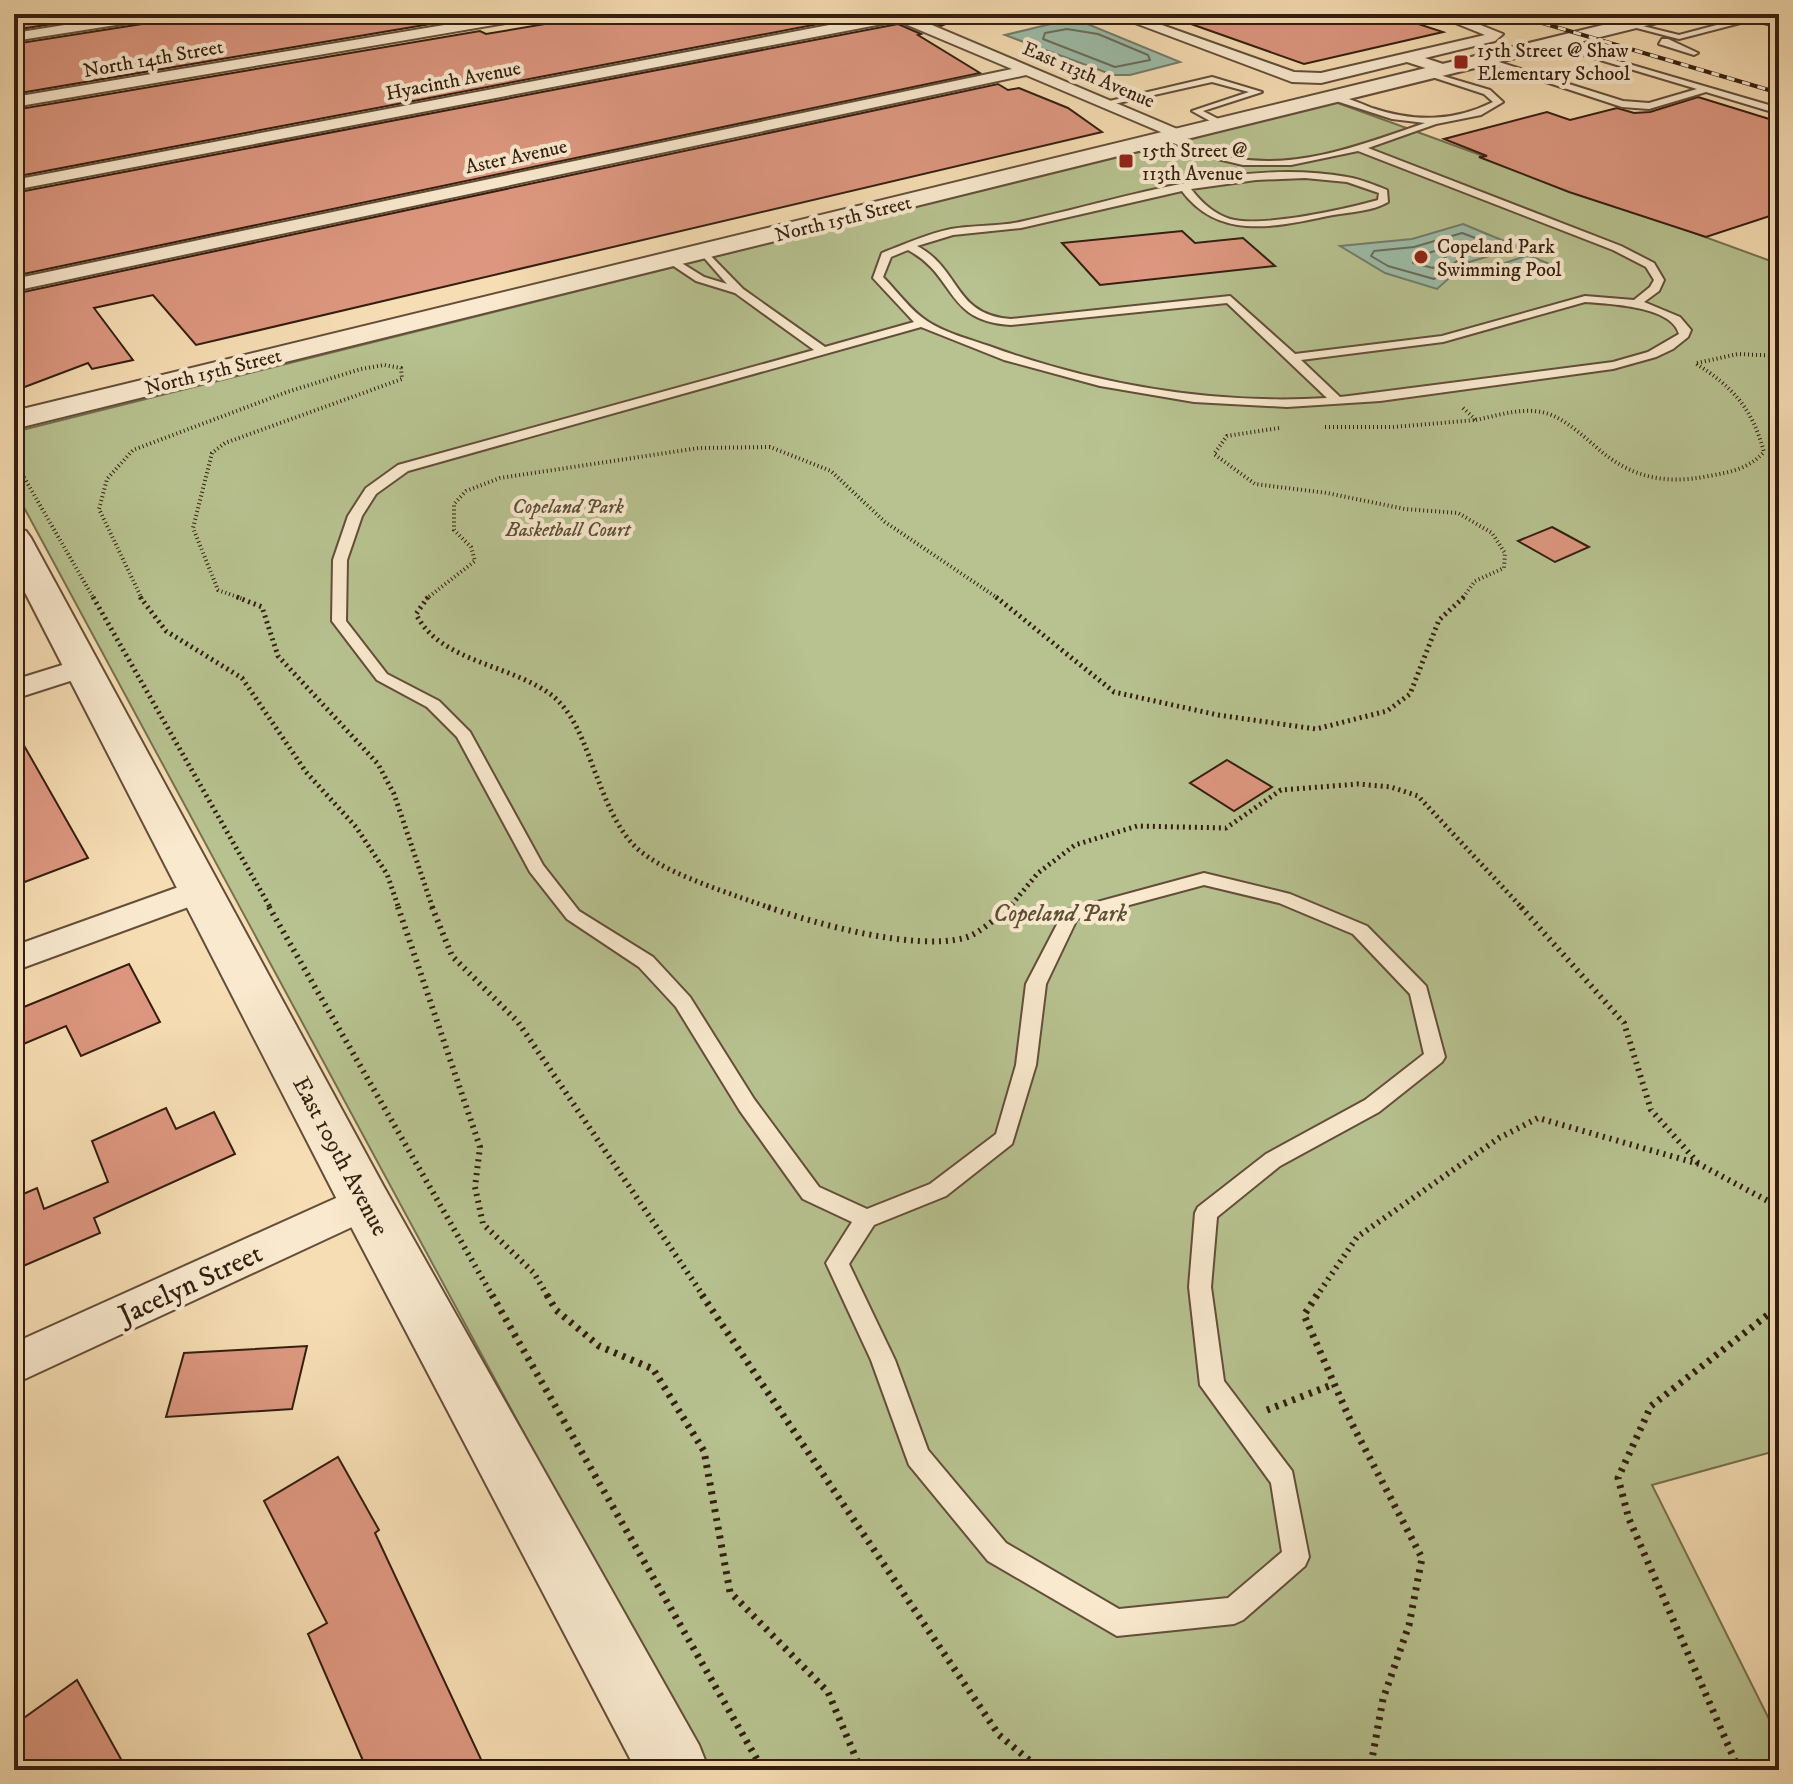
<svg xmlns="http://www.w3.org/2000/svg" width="1793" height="1784" viewBox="0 0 1793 1784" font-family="'IM FELL DW Pica',serif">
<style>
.green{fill:#b7c290;stroke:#767050;stroke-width:2}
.water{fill:#9dbca9;stroke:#737d6c;stroke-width:2}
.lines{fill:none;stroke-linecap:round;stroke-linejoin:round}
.shore{stroke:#686d5c;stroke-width:2}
.building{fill:#dd9780;stroke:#341e10;stroke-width:2}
.service-casing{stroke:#644e39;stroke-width:4}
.minor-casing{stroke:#644e39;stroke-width:4}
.tertiary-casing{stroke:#644e39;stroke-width:4}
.path-far3{stroke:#341e10;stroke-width:4;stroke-dasharray:1 3;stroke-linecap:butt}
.path-far2{stroke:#341e10;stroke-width:5;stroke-dasharray:2 4;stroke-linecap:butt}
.path-far1{stroke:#341e10;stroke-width:6;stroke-dasharray:2 5;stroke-linecap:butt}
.path{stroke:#341e10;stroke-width:7;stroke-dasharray:3 6;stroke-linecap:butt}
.service{fill:#f9e9ce;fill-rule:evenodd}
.minor{fill:#f9e9ce;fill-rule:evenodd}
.tertiary{fill:#f9e9ce;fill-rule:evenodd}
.rail-casing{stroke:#341e10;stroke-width:4}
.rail{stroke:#f9e9ce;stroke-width:3;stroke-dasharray:8;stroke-linecap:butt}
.poi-dot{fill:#8f2418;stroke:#f9e9ce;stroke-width:3}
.labels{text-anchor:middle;stroke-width:8;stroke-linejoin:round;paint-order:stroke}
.far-poi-label{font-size:20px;fill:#341e10;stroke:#f9e9ce;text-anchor:start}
.far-street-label{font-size:20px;fill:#341e10;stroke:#f9e9ce}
.far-park-label{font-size:20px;font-style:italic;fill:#5b4f36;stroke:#f9e9ce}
.park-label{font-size:24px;font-style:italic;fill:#5b4f36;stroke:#f9e9ce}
.street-label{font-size:24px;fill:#341e10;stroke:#f9e9ce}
.near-street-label{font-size:28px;fill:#341e10;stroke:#f9e9ce}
</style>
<rect width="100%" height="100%" fill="#f6ddb3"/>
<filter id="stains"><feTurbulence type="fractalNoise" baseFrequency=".0025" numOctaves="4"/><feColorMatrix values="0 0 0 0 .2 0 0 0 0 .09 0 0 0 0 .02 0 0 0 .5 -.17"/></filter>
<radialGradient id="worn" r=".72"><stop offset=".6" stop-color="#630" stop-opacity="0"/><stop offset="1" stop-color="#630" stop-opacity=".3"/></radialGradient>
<path class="green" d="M1335,102l444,162v1186l-127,35 127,254v31h-1073l-692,-1281v-57z"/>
<path class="water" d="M1059,22l26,1 95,39 -50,13h-17l-108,-40z
M1463,224l56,23 -53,16 -29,26 -52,-16 -45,-27 72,-7z
M1528,255l31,13 -26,8 -31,-12z"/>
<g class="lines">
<path class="shore" d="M1067,29l31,5 50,21 2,5 -35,7 -72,-28 2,-6z
M1462,233l24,9 1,5 -25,10 -28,22 -46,-13 -17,-10 3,-5 40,-4z
M1445,248l4,6 -16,14 -20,-5 2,-6z"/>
</g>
<path class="building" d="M41,14h74l-101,16v-12z
M171,14h213l1,6 65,-6 10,5 -446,75v-50l147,-23z
M604,14h267l-857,163v-67l466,-79 6,3z
M914,14h53v1l-26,11z
M1174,14h214l55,18 -139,32 -130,-46z
M898,24l23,10 -3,1 62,38 -966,203v-83z
M998,84l10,6 11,-2 49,20 34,24 -906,213 -43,-50 -59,13 39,52 -41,9 -4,-6 -74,28v-97z
M1698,97l81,25v91l-73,24 -137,-45 -90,-35 8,-1 -43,-17 103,-27 23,8 47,-12 17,5 16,-1z
M1182,231l13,12 48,-5 32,28 -175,19 -38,-42z
M1552,527l37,20 -34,15 -37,-21z
M14,728l74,130 -74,28z
M1227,760l45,27 -38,24 -44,-28z
M129,964l31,58 -79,34 -15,-30 -52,22v-37z
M166,1108l10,21 38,-17 21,42 -141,64 6,15 -86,37v-72l23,-10 7,21 64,-27 -16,-41z
M307,1346l-15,63 -126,8 18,-64z
M338,1457l41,73 -4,3 111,237h-119l-59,-136 19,-11 -63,-122z
M77,1680l50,90h-113v-45z"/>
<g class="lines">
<g class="service-casing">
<path id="service" d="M1746,14l33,9v4l-27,-7 -73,19 -81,-21 4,-2 77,19 64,-17 -6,-3z
M1662,39h6l30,14 -4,2 -35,-11z
M1550,41l229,67v6l-73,-22 -57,17 -27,-2 -143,-47 7,-2 137,43 26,2 48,-14 -147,-44z
M1426,71l64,19 13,12 -22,13 -45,9 -68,24 253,98 33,17 10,17 -5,11 -15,11 36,15 11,13 -3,7 -15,12 -17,8 -43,12 -233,32 -93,6 -93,-5 -94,-16 -96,-26 -83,-33 -513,144 -32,23 -14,22 -15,44 -1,61 41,53 52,27 31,31 73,133 36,46 74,46 37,40 64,102 65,88 48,22 63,-25 66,-50 20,-69 10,-81 38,-73 140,-38 86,21 77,32 59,60 19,71 -3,5 -63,50 -99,54 -63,51 -6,70 13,94 68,90 17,86 -4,9 -62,54 -9,4 -117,12 -129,-75 -79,-96 -38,-105 -45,-97 26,-41 -49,-23 -63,-88 -64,-104 -37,-40 -72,-48 -37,-47 -73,-135 -30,-30 -50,-27 -45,-59 1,-61 15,-44 18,-28 32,-23 416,-115 -79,-57 -39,-12 -30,-20 9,-2 29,18 23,7 -28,-32 5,-3 39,40 82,58 89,-25 -41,-44 9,-25c23,-9 45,-19 69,-24 24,-4 49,-2 73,-8 104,-23 215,-63 323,-44 14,2 27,8 40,13l1,12c-15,9 -37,10 -55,13 -54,11 -113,27 -151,-24l-161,37 -68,7 -36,11c44,23 36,69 94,73l219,-23 65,58 147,-18 143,-40 49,4 16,-13 4,-7 -8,-13 -33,-17 -255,-99 -67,14h-48l-42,-10 -39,-17 7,-2c21,8 42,18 64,22 66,12 131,-14 192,-35l-33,-4 -62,-20v-4c13,0 29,8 42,13 42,14 81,14 121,-6l-9,-8 -58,-19zM1305,178l42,4 32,11 -1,7c-32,9 -117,28 -148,19 -16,-5 -29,-17 -39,-30l65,-9zM908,250c49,26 36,71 103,75l216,-22 100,95c-114,7 -231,-13 -338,-52 -20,-7 -44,-13 -62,-25 -16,-10 -30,-30 -44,-44l8,-20zM1585,302c24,2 87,4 94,32l-31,18 -35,10 -264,34 -9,1 -39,-37 142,-18zM1204,885l75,18 74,31 57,60 14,60 -59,46 -99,54 -68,53 -3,6 -6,74 11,98 71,98 11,69 -54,46 -109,11 -113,-66 -78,-93 -33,-90 -46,-96 25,-39 72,-29 66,-52 24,-79 10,-81 31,-65z
M1212,77l50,15 -59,19 21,11 -3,5 -29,-16 57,-19 -37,-10 -107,24 -4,-3z"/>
</g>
<g class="minor-casing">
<path id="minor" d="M134,14h34l-7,4 -147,23v-8z
M510,14h32l-7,4 -521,89v-10z
M887,14h19l283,120 -8,5 -6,-1 -149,-63 -1012,216v-12l998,-210 -114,-48 -884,169v-10z
M1111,14h20l163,58 27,1 164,-38 -52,-21h20l50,20 -8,7 -70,17 24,8 3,3 -8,5 -37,-12 -86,21 -29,-1z
M85,658l10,3 4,6 -4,6 -81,26v-19z
M201,879l12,3 5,8 -5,8 -199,73v-25z
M365,1185l15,5 6,12 -6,12 -366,170v-41z"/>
</g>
<g class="tertiary-casing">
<path id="tertiary" d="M1648,14h32l-3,4 -1663,411v-18z
M14,528l12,3 5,7 353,649 315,558 10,25h-73l-290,-553 -332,-646z"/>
</g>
<path class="path-far3" d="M1697,363l41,-9 41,2
M1476,420c24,-5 49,-14 73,-6 18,7 32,20 46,32 34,31 68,39 114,30 22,-4 39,-7 55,-24 -12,-44 -31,-65 -69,-89
M1325,427h68l83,-7 -13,-12
M1279,428l-52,8 -13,18 41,30 72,9 78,16 53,4 34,20 13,20 -1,15 -29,13 -13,18
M14,460l80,139
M142,599l-43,-90 8,-30 26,-29 154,-58 74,-23 23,-4 17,3 1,11 -177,64 -13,10 -19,75 25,62 25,9
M426,599l49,-38 -4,-14 -17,-17v-26l12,-13 34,-13 199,-30 71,-1 61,24 54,51 114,77"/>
<path class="path-far2" d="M93,597l178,312
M140,597l26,34 76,47 64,94 50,55 31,47 12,35
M237,597l25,10 16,49 100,108 16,30 39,115
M428,597l-12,17c24,49 97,50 138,83 23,20 32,53 43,80 10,26 23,60 47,77 28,22 94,42 129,55
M996,597l118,95 104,23 98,14 71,-18 23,-17 29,-74 25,-23
M1008,909l30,-36 37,-28 62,-19 89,2 55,-38 77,-6 33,3 27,9 105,113"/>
<path class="path-far1" d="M269,907l224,390
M398,907l82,240 -5,40 8,37 51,49 14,24
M432,907l20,49 66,66 186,275
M768,907c48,17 146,44 196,31 16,-4 33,-22 47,-31
M1521,907l103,116 27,87 48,54
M1316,1297l41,-60 142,-99 39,-20 161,46 80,43"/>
<path class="path" d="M492,1295l271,475
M547,1295l9,15 43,36 54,23 51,82 26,141 98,100 33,78
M702,1295l297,440 42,35
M1317,1295l-13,20 47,107 71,136 -13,67 -26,74 -13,71
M1267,1410l67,-26
M1739,1770l-110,-251 -11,-41 33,-72 128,-100"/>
<use href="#service" class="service"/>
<use href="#minor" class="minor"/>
<use href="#tertiary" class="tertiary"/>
<g class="rail-casing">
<path id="rail" d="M1512,14l267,79"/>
</g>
<use href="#rail" class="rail"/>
</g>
<g class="poi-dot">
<rect x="1453" y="54" width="16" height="16" rx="4"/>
<rect x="1118" y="153" width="16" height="16" rx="4"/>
<circle cx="1421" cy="257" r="8"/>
</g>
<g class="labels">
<g class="far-poi-label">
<text x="1477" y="57">15th Street @ Shaw<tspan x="1477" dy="23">Elementary School</tspan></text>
<text x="1142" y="157">15th Street @<tspan x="1142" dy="23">113th Avenue</tspan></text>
<text x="1437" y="253">Copeland Park<tspan x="1437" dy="23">Swimming Pool</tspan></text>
</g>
<g class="far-street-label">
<text transform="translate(153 58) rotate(-10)" y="7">North 14th Street</text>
<text transform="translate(1089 74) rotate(23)" y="7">East 113th Avenue</text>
<text transform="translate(453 80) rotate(-11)" y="7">Hyacinth Avenue</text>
<text transform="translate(516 156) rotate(-12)" y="7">Aster Avenue</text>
<text transform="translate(843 218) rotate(-14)" y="7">North 15th Street</text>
<text transform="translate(213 371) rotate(-14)" y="7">North 15th Street</text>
</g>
<g class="far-park-label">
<text x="568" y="513">Copeland Park<tspan x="568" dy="23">Basketball Court</tspan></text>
</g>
<g class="park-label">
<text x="1060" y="921">Copeland Park</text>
</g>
<g class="street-label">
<text transform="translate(341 1156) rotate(62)" y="8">East 109th Avenue</text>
</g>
<g class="near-street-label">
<text transform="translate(190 1283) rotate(-25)" y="10">Jacelyn Street</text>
</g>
</g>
<rect width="1793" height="1784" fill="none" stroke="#f6ddb3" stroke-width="48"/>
<rect x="16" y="16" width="1761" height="1752" fill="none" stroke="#341e10" stroke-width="4"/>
<rect x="24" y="24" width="1745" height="1736" fill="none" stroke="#341e10" stroke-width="2"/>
<rect width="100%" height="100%" filter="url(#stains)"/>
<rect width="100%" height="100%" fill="url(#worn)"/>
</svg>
